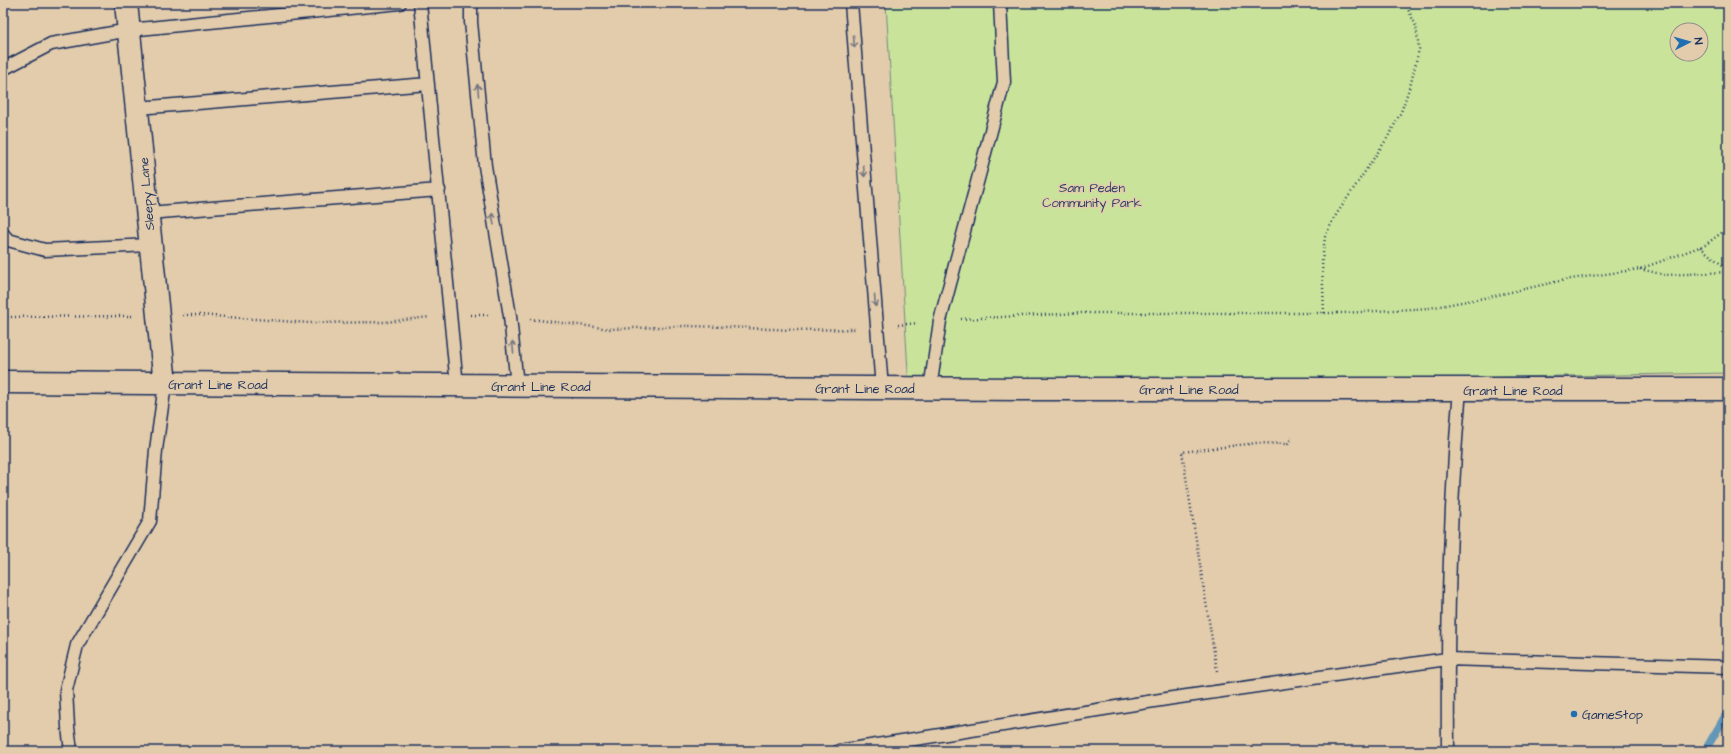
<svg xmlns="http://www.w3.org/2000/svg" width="1731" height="754" viewBox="0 0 1731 754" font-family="'Architects Daughter',sans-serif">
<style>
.green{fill:#c9e49a;stroke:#728a7c;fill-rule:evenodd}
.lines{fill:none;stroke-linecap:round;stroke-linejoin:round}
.stream{stroke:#6297b7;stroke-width:8}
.service-casing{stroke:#1b2f5e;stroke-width:15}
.minor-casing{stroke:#1b2f5e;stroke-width:25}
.secondary-casing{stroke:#1b2f5e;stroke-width:25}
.path{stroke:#1b2f5e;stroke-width:2.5;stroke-dasharray:1 3;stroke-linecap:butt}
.service{stroke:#e2ccab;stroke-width:12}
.minor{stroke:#e2ccab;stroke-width:22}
.secondary{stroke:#e2ccab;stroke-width:22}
.oneway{stroke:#757681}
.poi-dot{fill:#1f6fb2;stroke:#e2ccab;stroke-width:1.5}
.labels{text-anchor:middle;stroke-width:3;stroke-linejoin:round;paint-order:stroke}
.park-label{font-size:13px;fill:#2c4164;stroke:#e2ccab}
.street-label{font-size:13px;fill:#1b2f5e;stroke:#e2ccab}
.poi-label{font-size:13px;fill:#1b2f5e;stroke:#e2ccab;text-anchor:start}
</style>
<rect width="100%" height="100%" fill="#e2ccab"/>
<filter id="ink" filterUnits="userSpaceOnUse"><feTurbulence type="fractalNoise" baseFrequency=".025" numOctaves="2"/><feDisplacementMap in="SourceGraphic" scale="8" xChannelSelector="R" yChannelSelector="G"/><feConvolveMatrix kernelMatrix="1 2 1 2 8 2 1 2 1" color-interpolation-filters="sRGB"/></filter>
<g filter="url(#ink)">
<path class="green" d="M886,3h842v370l-819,15zM1677,30h24v24h-24z"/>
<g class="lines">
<path class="stream" d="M1707,751l-1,-2 21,-36"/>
<g class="service-casing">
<path id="service" d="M420,3l37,383
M471,3v19l14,144 25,150 7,70
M851,3l31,385
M3,69l48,-25 78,-14 271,-27
M138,108l290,-24
M148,213l291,-23
M3,234l5,6 37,10 105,-5
M930,389l10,-68 64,-239 -4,-79
M71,751l-3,-24 -2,-37 11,-45 73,-124 6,-71 9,-66
M839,751l334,-53 274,-39 281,8
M1448,751c-1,-120 1,-241 12,-361"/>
</g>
<g class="minor-casing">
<path id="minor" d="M126,3l39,381"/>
</g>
<g class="secondary-casing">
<path id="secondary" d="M3,382l1025,7h700"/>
</g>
<path class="path" d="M1700,247l28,23
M1640,269l25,6 63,-3
M1324,313l-2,-52 3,-24 9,-19 54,-81 13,-25 10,-29 8,-34 -3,-23 -11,-23
M183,315h17l109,8 77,-1 44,-5
M471,315h19
M3,317l129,-1
M530,319l81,10 74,-3 44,1 64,3 64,-1
M961,319l120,-6h262l86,-5 60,-11 75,-17 76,-11 65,-24 23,-17
M898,325l20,-2
M1217,671l-35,-219 74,-9 32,1 4,-7"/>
<use href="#service" class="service"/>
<use href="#minor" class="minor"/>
<use href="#secondary" class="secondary"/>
</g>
<defs><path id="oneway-shaft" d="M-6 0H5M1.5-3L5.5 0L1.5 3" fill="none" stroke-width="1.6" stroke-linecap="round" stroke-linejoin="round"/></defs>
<g class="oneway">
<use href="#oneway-shaft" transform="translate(854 42) rotate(85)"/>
<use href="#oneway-shaft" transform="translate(478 90) rotate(-95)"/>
<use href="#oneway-shaft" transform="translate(864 171) rotate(85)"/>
<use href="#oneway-shaft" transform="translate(493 219) rotate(-99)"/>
<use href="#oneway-shaft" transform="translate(875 301) rotate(85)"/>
<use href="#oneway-shaft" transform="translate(513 347) rotate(-96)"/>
</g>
</g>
<circle class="poi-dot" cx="1574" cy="714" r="4"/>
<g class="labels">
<g class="park-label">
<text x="1092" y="192">Sam Peden<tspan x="1092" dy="15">Community Park</tspan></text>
</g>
<g class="street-label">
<text transform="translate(146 194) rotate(-95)" y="5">Sleepy Lane</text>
<text x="218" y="389">Grant Line Road</text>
<text x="541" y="391">Grant Line Road</text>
<text x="865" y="393">Grant Line Road</text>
<text x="1189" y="394">Grant Line Road</text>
<text x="1513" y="395">Grant Line Road</text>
</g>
<g class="poi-label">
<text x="1582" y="719">GameStop</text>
</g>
</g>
<rect width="1731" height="754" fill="none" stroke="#e2ccab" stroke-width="16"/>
<rect x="8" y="8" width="1715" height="738" fill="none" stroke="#1b2f5e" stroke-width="1.5" filter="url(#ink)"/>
<g transform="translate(1689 42) rotate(84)"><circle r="19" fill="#e2ccab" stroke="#928d8c"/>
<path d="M0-3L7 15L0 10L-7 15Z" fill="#1f6fb2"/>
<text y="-6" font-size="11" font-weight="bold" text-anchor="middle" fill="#1b2f5e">N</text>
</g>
</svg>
